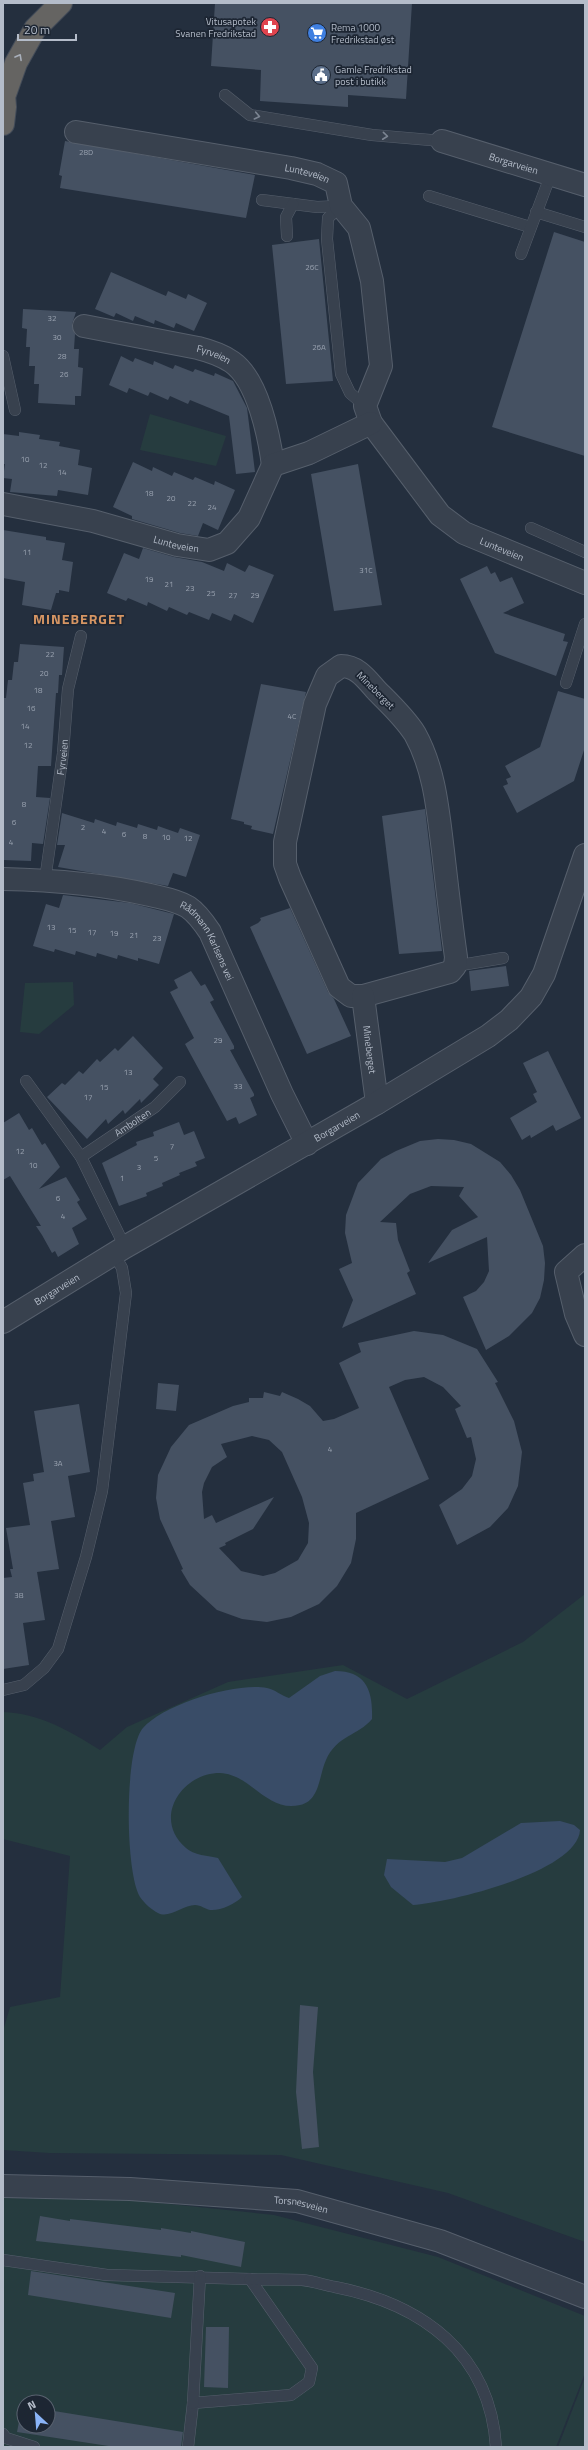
<svg xmlns="http://www.w3.org/2000/svg" width="588" height="2450" viewBox="0 0 588 2450" font-family="'Titillium Web',sans-serif">
<style>
.green{fill:#263c3f;fill-rule:evenodd}
.water{fill:#394c67}
.building{fill:#455162;fill-rule:evenodd}
.lines{fill:none;stroke-linecap:round;stroke-linejoin:round}
.service-casing{stroke:#565f6c;stroke-width:12}
.minor-casing{stroke:#565f6c;stroke-width:24}
.tertiary-casing{stroke:#565f6c;stroke-width:24}
.trunk-casing{stroke:#434c59;stroke-width:24}
.service{stroke:#38414e;stroke-width:11}
.minor{stroke:#38414e;stroke-width:22}
.tertiary{stroke:#38414e;stroke-width:22}
.trunk{stroke:#656462;stroke-width:22}
.oneway{stroke:#a8afba}
.oneway2{stroke:#7c8592}
.labels{text-anchor:middle;stroke-width:3.5;stroke-linejoin:round;paint-order:stroke}
.number-label{font-size:8px;fill:#98a1af}
.poi-label{font-size:10px;fill:#b4bcc9;stroke:#1d2633;text-anchor:start}
.street-label{font-size:10px;fill:#b4bcc9;stroke:#1d2633}
.district-label{font-size:14px;font-weight:bold;letter-spacing:1px;fill:#d59563;stroke:#1d2633}
</style>
<rect width="100%" height="100%" fill="#242f3e"/>
<path class="green" d="M150,414l76,22 -10,30 -76,-16z
M73,982l1,23 -35,29 -19,-2 5,-49z
M585,1594v648l-137,-49 -167,-38 -232,-2 -46,-3v-119l7,-24 50,-10 10,-141 -67,-17v-127c36,1 67,19 97,38l27,-23 101,-45 115,-17 64,34 116,-57z
M3,2198l128,2 143,15 164,42 147,59v57l-29,74h-553zM24,2402h24v24h-24z
M585,2377v70h-27z"/>
<path class="water" d="M335,1671c31,0 38,19 37,48 -14,17 -35,16 -46,41 -7,15 -6,41 -26,45 -33,8 -49,-31 -80,-32 -39,0 -68,46 -34,75 7,7 23,8 32,10l24,39c-7,7 -22,14 -32,13 -5,-1 -9,-5 -15,-5 -12,0 -26,14 -37,8 -6,-3 -14,-10 -18,-16 -15,-25 -16,-147 3,-169 21,-24 93,-46 124,-40 7,1 15,8 22,10l31,-22z
M560,1821l14,4 6,5c-2,42 -132,73 -167,75l-22,-18 -7,-12 3,-16 58,3 17,-4 59,-35z"/>
<path class="building" d="M215,3h197l-6,96 -58,-4v12l-88,-6 1,-31 -50,-4z
M65,141l190,34 -9,43 -186,-30 2,-12 -3,-1z
M554,232l31,10v214l-93,-29z
M319,239l14,142 -47,3 -14,-139z
M111,272l55,24 2,-5 18,8 2,-5 19,9 -13,28 -18,-8 -2,5 -19,-8 -1,4 -19,-8 -2,5 -17,-8 -2,4 -19,-8z
M23,309l53,3 -4,12 3,10 -1,15h5l-1,18 5,1 -2,28h-6v9l-37,-2 1,-19h-5l1,-18h-6l1,-19h-4l1,-18 -5,-1z
M121,356l12,6 2,-4 18,7 1,-4 19,8 2,-4 18,7 2,-3 19,7 1,-3 18,8 14,27 8,64 -19,2 -7,-58 -39,-16 -2,4 -18,-8 -2,4 -18,-8 -2,4 -19,-8 -2,5 -18,-8z
M19,432l21,3 -1,4 21,3 -1,4 21,4 -2,15 14,3 -4,27 -30,-5 -1,6 -47,-4 2,-13 -9,-1 2,-14h-2v-30l16,2z
M133,462l19,9 1,-4 19,9 2,-4 19,8 2,-3 19,8 1,-4 20,9 -17,40 -15,-7 -5,13 -18,-3 -48,-14v-3l-19,-9z
M358,464l24,141 -48,6 -23,-137z
M3,530l43,7v3l19,3 -3,17 11,2 -4,30 -10,-2v3h-3l-5,17 -29,-5 3,-23 -22,-4z
M143,548l31,9 28,5 22,9 3,-8 18,9 4,-7 25,10 -21,48 -19,-9 -3,7 -19,-8 -3,7 -20,-8 -2,3 -18,-8 -2,4 -19,-9 -1,4 -19,-8 -2,3 -19,-8 17,-40 15,6z
M487,566l4,8 4,-2 5,10 12,-5 12,26 -21,10 62,21 -2,7 5,1 -12,34 -61,-23 -35,-74z
M20,644l44,3 -2,28h-3l-1,18h-2l-5,73h-13l-2,31 14,1 -7,46 -11,-1 -1,18 -28,-1v-162h3l2,-18h4l2,-18h4z
M261,684l45,8 -33,142 -22,-5 1,-3 -8,-2v-2l-13,-3z
M558,691l27,8v48l-11,34 -57,32 -14,-27 5,-2 -2,-5 5,-2 -6,-11 35,-19z
M425,809l17,142 -43,3 -17,-138z
M62,813l32,10 1,-4 21,7 1,-4 20,6 1,-4 19,6 1,-4 20,7 2,-5 20,7 -14,42 -13,-4 -5,13 -110,-19 7,-22h-8z
M63,895l67,8 44,11 -15,50 -21,-6v3l-20,-6 -1,4 -20,-6 -1,4 -20,-6 -1,4 -20,-6 -1,3 -21,-6 13,-42 13,4z
M290,908l38,84 6,7 17,37 -44,18 -57,-127 8,-4 3,-3 -1,-2z
M506,966l3,20 -38,5 -2,-20z
M191,971l10,15 4,-2 9,16 -4,2 24,44v3l-4,1 24,44v2l-4,2 7,17 -18,9 -3,-7 -9,4 -42,-77 9,-6 -24,-46 8,-4 -4,-8z
M133,1036l30,32 -10,11 6,6 -18,18 -1,-4 -15,15 -2,-4 -15,14 -2,-5 -19,20 -40,-42 15,-14 3,2 14,-14 4,3 14,-15 3,3 15,-14 3,3z
M548,1051l33,67 -25,13 -3,-6 -22,13 -1,-3 -8,5 -12,-22 27,-16 -4,-8 4,-2 -14,-29z
M19,1113l10,17 3,-2 10,17 3,-2 15,24 -21,22 27,-12 14,23 -3,2 10,17 -15,9 7,16 -21,13 -3,-6 -3,2 -10,-18 -6,-9h5l-31,-50 -7,4v-57z
M179,1122l5,13 10,-4 11,27 -10,4 2,4 -18,7 1,2 -18,8 1,3 -17,7 1,3 -28,10 -17,-43 35,-18 -1,-3 18,-6 -1,-4z
M438,1139l16,1 17,4 29,18 11,13 9,15 23,56 2,17 -1,17 -4,18 -8,15 -23,23 -23,14 -23,-53 13,-6 8,-9 5,-11 -2,-34 -59,26 24,-33 26,-13 -19,-21 5,-9 -33,-1 -21,8 -30,28 16,1 2,17 12,31 -3,2 9,21 -74,34 11,-28 -14,-31 13,-6 -7,-30 1,-18 12,-32 23,-24 15,-8 24,-10z
M414,1331l29,4 34,14 21,33 -3,1 19,38 8,31 -4,34 -10,22 -18,19 -33,18 -18,-40 23,-16 10,-13 4,-17 -5,-22 -4,1 -12,-29 6,-3 -18,-19 -19,-10 -19,3 -16,7 40,92 -73,34v26l-5,24 -14,23 -18,18 -28,13 -24,5 -25,-3 -25,-9 -27,-25 -9,-15 2,-1 -23,-50 -4,-21 2,-23 13,-28 18,-22 44,-19 16,-4v-4h14l1,-6 16,4 2,-4 16,7 12,7 13,15 11,-2 25,-11 -20,-45 22,-11 -3,-9zM252,1436l17,4 13,12 20,45 7,26 -1,20 -10,17 -23,13 -12,3 -22,-5 -22,-23 7,-3 -1,-2 28,-14 21,-32 -58,26 -4,-8 -8,4 -2,-27 2,-9 8,-16 15,-10 -6,-13z
M158,1383l21,2 -3,26 -20,-2z
M79,1404l11,68 -22,4 7,41 -24,4 8,48 -22,3 8,48 -22,3 6,42 -26,4v-91l9,-1 -2,-8h3l-7,-41 24,-3 -7,-42 11,-2 -1,-7 11,-2 -10,-61z
M300,2005l18,2 -5,65 6,75 -17,2 -6,-57z
M40,2216l30,5v-2l91,11v-2l30,5v-2l54,11 -4,25 -60,-12v2l-145,-16z
M31,2271l144,22 -4,25 -143,-23z
M206,2327h23l-1,61 -24,-1z
M22,2406l2,1v19h24v-16l135,22 -2,15h-66l-98,-15z"/>
<g class="lines">
<g class="service-casing">
<g id="service">
<path d="M225,95l25,20 122,20 70,6"/>
<path d="M429,196l101,31"/>
<path d="M262,200l55,7 24,-1"/>
<path d="M341,206l-13,12 -1,21 14,135 9,19 15,13"/>
<path d="M536,212l49,15"/>
<path d="M287,236l-1,-19 7,-13"/>
<path d="M521,254l30,-80"/>
<path d="M3,356l12,54"/>
<path d="M531,528l54,24"/>
<path d="M566,683l19,-59"/>
<path id="s1" d="M45,880l18,-127 5,-64 13,-53"/>
<path d="M455,966l48,-8"/>
<path d="M26,1081l55,76 44,90"/>
<path id="s2" d="M81,1157l74,-50 25,-25"/>
<path d="M3,1690l21,-5 20,-17 14,-19 28,-92 16,-66 24,-198 -4,-25 -8,-14"/>
<path d="M3,2260l104,15 143,4 62,89 -3,14 -18,13 -98,8 -5,44"/>
<path d="M250,2279c18,1 35,0 52,1 11,1 22,5 33,7 87,17 155,66 161,160"/>
<path d="M193,2403l7,-127"/>
<path d="M3,2434l3,4 28,9"/>
</g>
</g>
<g class="minor-casing">
<g id="minor">
<path id="s3" d="M76,132l215,36 26,6 19,9 5,23 18,22 13,53 9,85 -16,40 6,17 69,92 24,18 121,50"/>
<path id="s4" d="M442,141l143,44"/>
<path id="s5" d="M84,326l114,22c12,3 24,7 34,14 26,18 37,74 41,103"/>
<path id="s6" d="M3,504l90,17 84,24 32,5 18,-7 22,-25 24,-53 36,-12 62,-30"/>
<path d="M341,666c17,0 26,14 36,25 13,13 28,27 38,43 20,36 23,78 28,117 4,35 8,71 13,106l-1,9 -5,6 -87,24h-12l-12,-9 -49,-109 -5,-14v-22l30,-138 12,-28z"/>
<path id="s7" d="M3,879c49,1 99,5 147,16 12,3 26,5 38,12 9,6 16,16 22,25l72,162 25,50"/>
<path id="s8" d="M363,996l14,107"/>
<path d="M585,1255l-19,17 10,42 9,21"/>
<path id="s9" d="M3,1322l122,-75 252,-144 111,-67 21,-16 22,-23 13,-23 41,-119"/>
</g>
</g>
<g class="tertiary-casing">
<g id="tertiary">
<path id="s10" d="M3,2186l127,3 167,12 143,40 145,56"/>
</g>
</g>
<g class="trunk-casing">
<path id="trunk" d="M3,82l2,25 -2,17
M5,94l11,-31 19,-34 26,-26"/>
</g>
<use href="#service" class="service"/>
<use href="#minor" class="minor"/>
<use href="#tertiary" class="tertiary"/>
<use href="#trunk" class="trunk"/>
</g>
<defs><path id="oneway-chevron" d="M-2-3.5L2.5 0L-2 3.5" fill="none" stroke-width="1.6" stroke-linecap="round" stroke-linejoin="round"/></defs>
<use class="oneway" href="#oneway-chevron" transform="translate(19 57) rotate(-61)"/>
<g class="oneway2">
<use href="#oneway-chevron" transform="translate(257 116) rotate(12)"/>
<use href="#oneway-chevron" transform="translate(385 136) rotate(6)"/>
</g>
<defs>
<g id="pharmacy-disc" transform="scale(1)"><circle r="9.5" fill="#e0444e" stroke="#1d2633"/><path d="M-2-6h4v4h4v4h-4v4h-4v-4h-4v-4h4Z" fill="#fff"/></g>
<g id="supermarket-disc" transform="scale(1)"><circle r="9.5" fill="#3f7fe0" stroke="#1d2633"/><path d="M-6-5.5h2.5l.6 2H6L4.5 2H-2.5L-4.4-4H-6ZM-1.5 3.2a1.3 1.3 0 1 0 .1 0ZM3 3.2a1.3 1.3 0 1 0 .1 0Z" fill="#fff"/></g>
<g id="civic-disc" transform="scale(1)"><circle r="9.5" fill="#5c6f8a" stroke="#1d2633"/><path d="M-.6-6.5H3V-4.5H.6V-3L4-1V1h2V6H-6V1h2V-1L-.6-3ZM-1.2 2.5V6h2.4V2.5Z" fill="#fff"/></g>
</defs>
<g fill-rule="evenodd">
<use href="#pharmacy-disc" x="270" y="27"/>
<use href="#supermarket-disc" x="317" y="33"/>
<use href="#civic-disc" x="321" y="75"/>
</g>
<g class="labels">
<g class="number-label">
<text x="86" y="155">28D</text>
<text x="312" y="270">26C</text>
<text x="52" y="321">32</text>
<text x="57" y="340">30</text>
<text x="319" y="350">26A</text>
<text x="62" y="359">28</text>
<text x="64" y="377">26</text>
<text x="25" y="462">10</text>
<text x="43" y="468">12</text>
<text x="62" y="475">14</text>
<text x="149" y="496">18</text>
<text x="171" y="501">20</text>
<text x="192" y="506">22</text>
<text x="212" y="510">24</text>
<text x="27" y="555">11</text>
<text x="366" y="573">31C</text>
<text x="149" y="582">19</text>
<text x="169" y="587">21</text>
<text x="190" y="591">23</text>
<text x="211" y="596">25</text>
<text x="233" y="598">27</text>
<text x="255" y="598">29</text>
<text x="50" y="657">22</text>
<text x="44" y="676">20</text>
<text x="38" y="693">18</text>
<text x="31" y="711">16</text>
<text x="292" y="719">4C</text>
<text x="25" y="729">14</text>
<text x="28" y="748">12</text>
<text x="24" y="807">8</text>
<text x="14" y="825">6</text>
<text x="83" y="830">2</text>
<text x="104" y="834">4</text>
<text x="124" y="837">6</text>
<text x="145" y="839">8</text>
<text x="166" y="840">10</text>
<text x="188" y="841">12</text>
<text x="11" y="845">4</text>
<text x="51" y="930">13</text>
<text x="72" y="933">15</text>
<text x="92" y="935">17</text>
<text x="114" y="936">19</text>
<text x="134" y="938">21</text>
<text x="157" y="941">23</text>
<text x="218" y="1043">29</text>
<text x="128" y="1075">13</text>
<text x="238" y="1089">33</text>
<text x="104" y="1090">15</text>
<text x="88" y="1100">17</text>
<text x="172" y="1149">7</text>
<text x="20" y="1154">12</text>
<text x="156" y="1161">5</text>
<text x="33" y="1168">10</text>
<text x="139" y="1170">3</text>
<text x="122" y="1181">1</text>
<text x="58" y="1201">6</text>
<text x="63" y="1219">4</text>
<text x="330" y="1452">4</text>
<text x="58" y="1466">3A</text>
<text x="19" y="1598">3B</text>
</g>
<g class="poi-label">
<text x="256" y="25" text-anchor="end">Vitusapotek<tspan x="256" dy="12">Svanen Fredrikstad</tspan></text>
<text x="331" y="31">Rema 1000<tspan x="331" dy="12">Fredrikstad øst</tspan></text>
<text x="335" y="73">Gamle Fredrikstad<tspan x="335" dy="12">post i butikk</tspan></text>
</g>
<g class="street-label">
<text dy="4" stroke="none"><textPath href="#s4" startOffset="75">Borgarveien</textPath></text>
<text dy="4" stroke="none"><textPath href="#s3" startOffset="235">Lunteveien</textPath></text>
<text dy="4" stroke="none"><textPath href="#s5" startOffset="133">Fyrveien</textPath></text>
<text dy="4" stroke="none"><textPath href="#s6" startOffset="178">Lunteveien</textPath></text>
<text dy="4" stroke="none"><textPath href="#s3" startOffset="705">Lunteveien</textPath></text>
<text transform="translate(376 690) rotate(45)" y="4">Mineberget</text>
<text dy="4" stroke="none"><textPath href="#s1" startOffset="124">Fyrveien</textPath></text>
<text dy="4" stroke="none"><textPath href="#s7" startOffset="227">Rådmann Karlsens vei</textPath></text>
<text dy="4" stroke="none"><textPath href="#s8" startOffset="54">Mineberget</textPath></text>
<text dy="4" stroke="none"><textPath href="#s2" startOffset="62">Ambolten</textPath></text>
<text dy="4" stroke="none"><textPath href="#s9" startOffset="387">Borgarveien</textPath></text>
<text dy="4" stroke="none"><textPath href="#s9" startOffset="63">Borgarveien</textPath></text>
<text dy="4" stroke="none"><textPath href="#s10" startOffset="299">Torsnesveien</textPath></text>
</g>
<g class="district-label">
<text x="79" y="624">MINEBERGET</text>
</g>
</g>
<rect width="588" height="2450" fill="none" stroke="#b4bcc9" stroke-width="8"/>
<g transform="translate(36 2414) rotate(334)"><circle r="19" fill="#1d2633" stroke="#59626f"/>
<path d="M0-3L7 15L0 10L-7 15Z" fill="#8ab4f8"/>
<text y="-6" font-size="11" font-weight="bold" text-anchor="middle" fill="#b4bcc9">N</text>
</g>
<path d="M18 34v6h58v-6" fill="none" stroke="#b4bcc9" stroke-width="2"/>
<text x="24" y="34" font-size="12" fill="#b4bcc9" stroke="#1d2633" stroke-width="3" paint-order="stroke">20 m</text>
</svg>
